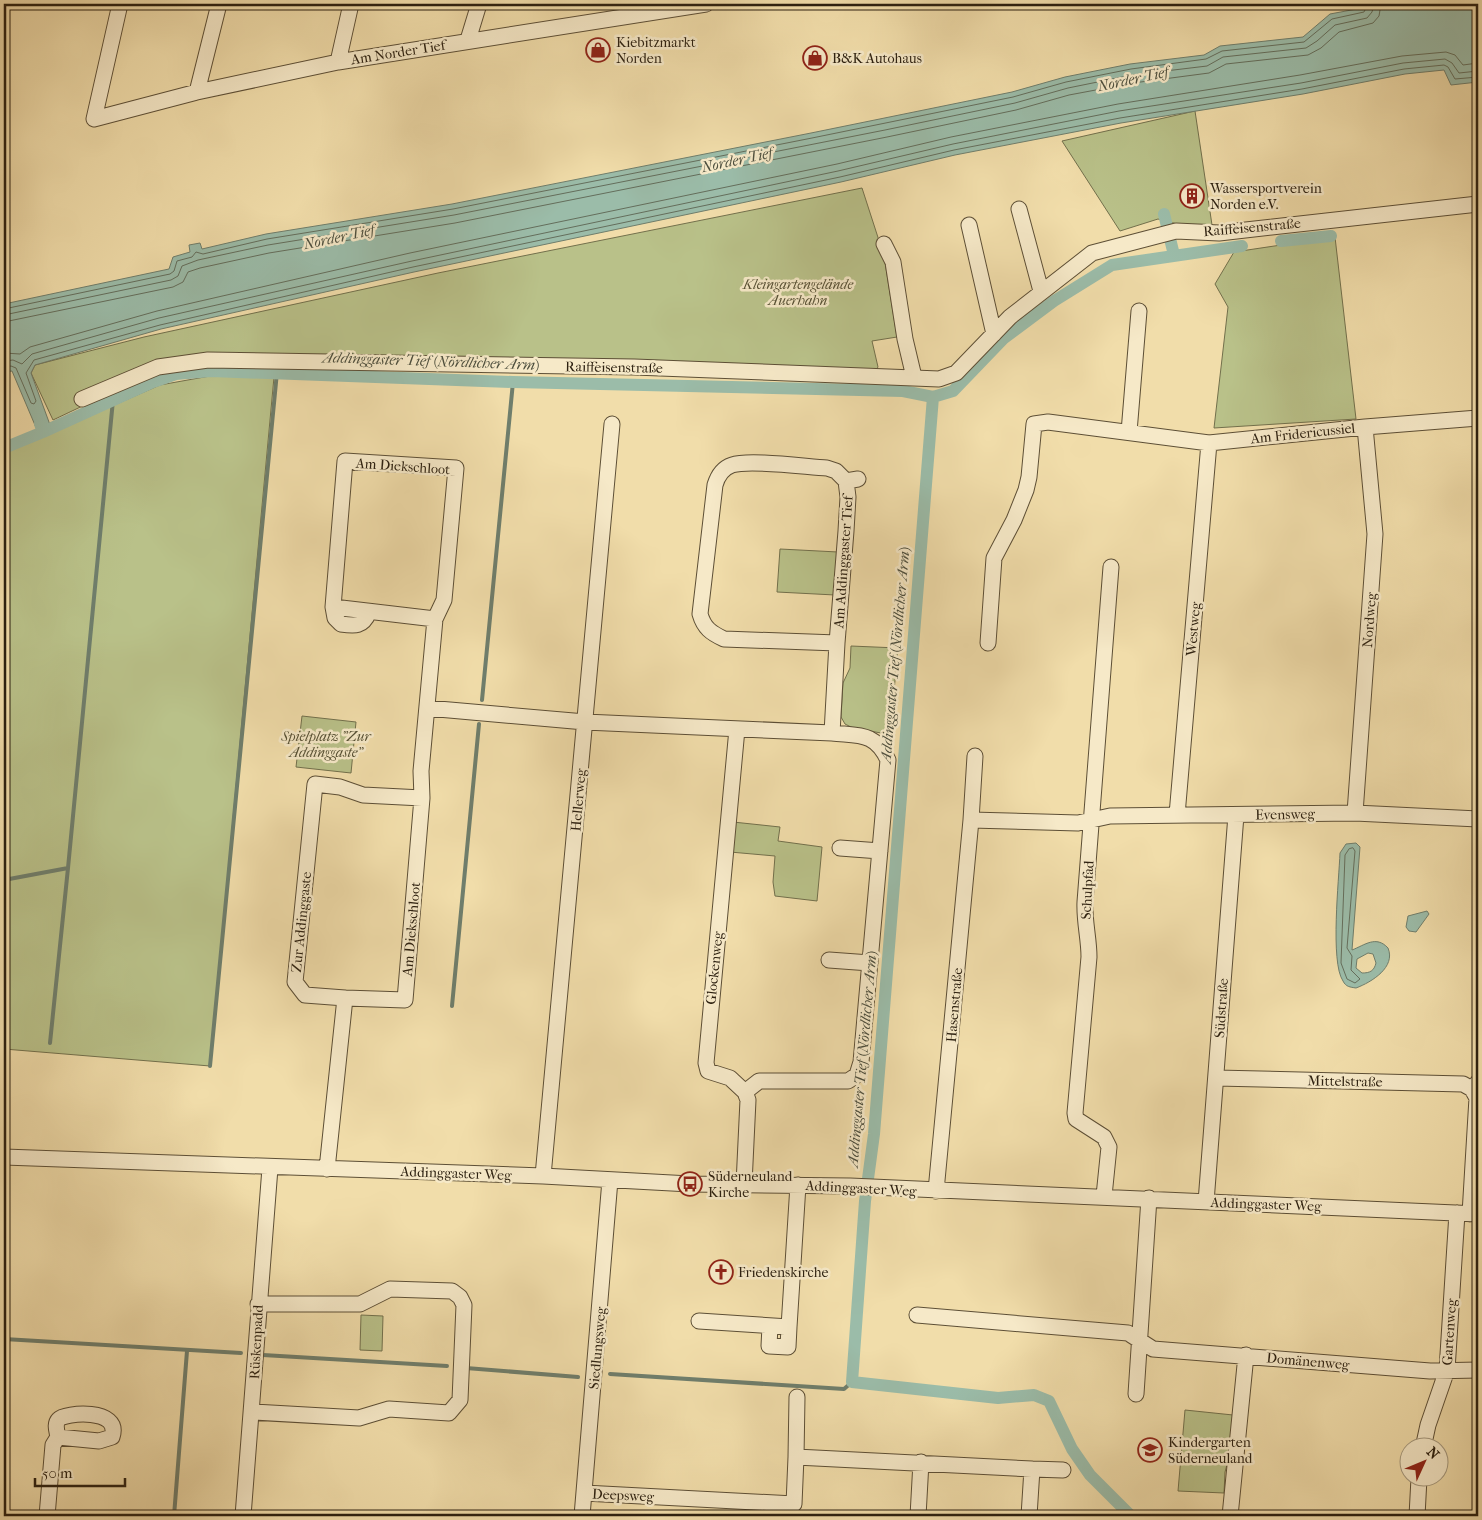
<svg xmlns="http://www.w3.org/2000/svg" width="1482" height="1520" viewBox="0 0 1482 1520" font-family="'IM FELL French Canon',serif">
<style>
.green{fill:#b9c189;stroke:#72704c}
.water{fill:#9bbca9;stroke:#6f7e6c;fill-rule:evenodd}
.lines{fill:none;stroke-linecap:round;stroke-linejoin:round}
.shore{stroke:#646e5c;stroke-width:1}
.stream{stroke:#6f7e6c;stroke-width:4}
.canal{stroke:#9bbca9;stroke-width:12}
.minor-casing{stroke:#5d4f36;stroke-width:17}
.minor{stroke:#f6e9c8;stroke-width:15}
.labels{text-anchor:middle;stroke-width:5;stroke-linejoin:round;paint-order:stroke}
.poi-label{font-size:14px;fill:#2c2010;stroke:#f6e9c8;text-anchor:start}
.street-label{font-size:14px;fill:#2c2010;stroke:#f6e9c8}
.park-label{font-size:14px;font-style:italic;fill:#565034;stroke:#f6e9c8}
.water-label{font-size:15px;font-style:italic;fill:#4d4f3e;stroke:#f6e9c8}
</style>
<rect width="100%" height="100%" fill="#f1ddaa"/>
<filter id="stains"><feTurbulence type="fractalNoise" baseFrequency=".004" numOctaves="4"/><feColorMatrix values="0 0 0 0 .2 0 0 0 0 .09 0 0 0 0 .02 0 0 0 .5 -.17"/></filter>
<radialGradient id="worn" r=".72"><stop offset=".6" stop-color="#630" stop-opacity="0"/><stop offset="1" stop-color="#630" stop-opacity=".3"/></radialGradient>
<path class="green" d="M1195,111l17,114 -27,1 -27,-7 -38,12 -58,-90z
M862,188l22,68 13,81 -25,4 6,26 -2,3 -236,4 -386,-10 -85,5 -38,14 -78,37 -22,-47 4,-8 109,-28 294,-64z
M1335,237l21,182 -142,9 14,-121 -13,-23 19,-32z
M210,376l64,1 -64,689 -206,-17v-596l156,-68z
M780,549l58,3 -3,43 -58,-3z
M851,646l47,2 -7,76 -10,9 -28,-5 -8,-4 -4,-7 2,-34 7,-15z
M302,716l54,6 -5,51 -55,-6z
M733,822l47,5 -2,14 44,6 -5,54 -42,-5 -2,-14 2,-26 -45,-4z
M361,1315l22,1 -1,35 -22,-1z
M1185,1410l48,5 -2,35 -6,22 -1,21 -46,-2z"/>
<path class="water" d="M1363,4h115v78l-27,3 -7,-15 -39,4 -102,20 -182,29 -166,32 -114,27 -427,90 -253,57 -126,36 -4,8 22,60 -13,4 -28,-66 -8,1v-68l165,-35 4,-12 17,-5 -1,-7 11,-2 2,6 64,-15 186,-30 359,-71 201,-41 53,-15 65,-13 74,-9 16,-9 83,-9 27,-23 32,-6z
M1356,843l4,4 -8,103c13,-5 24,-15 36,-2 8,19 -16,34 -32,40 -6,-1 -10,-1 -13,-7 -13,-19 -4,-102 -3,-128l6,-9zM1368,953l5,1 3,9c-2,8 -6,10 -14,10l-6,-5 1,-9z
M1427,911l2,3 -13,18 -7,-1 -3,-4 2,-11z"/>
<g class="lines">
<path class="shore" d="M4,309l166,-35 4,-3 3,-10 15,-4 4,-5 7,2 64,-15 186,-30 359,-71 201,-41 53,-15 65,-13 75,-10 16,-8 82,-9 28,-23 32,-7 4,-8
M4,315l167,-35 7,-4 4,-10 16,-6 70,-15 186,-30 431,-85 130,-27 53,-15 64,-13 75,-9 16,-9 83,-9 11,-7 18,-16 32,-7 5,-6 2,-8
M4,322l169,-35 10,-5 5,-10 12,-4 69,-15 186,-30 432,-86 129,-27 53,-15 64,-12 76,-10 17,-9 82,-9 13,-7 18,-16 34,-9 6,-7 2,-12
M4,353l16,1 10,-7 127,-36 253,-58 427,-89 114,-27 167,-33 182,-29 102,-19 44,-4 9,3 8,10 15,-2
M4,361l9,-1 9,4 10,-10 127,-36 253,-57 426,-90 115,-27 166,-33 182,-28 102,-20 42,-4 7,4 7,10 19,-2
M4,367l7,-1 5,2 15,35 3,1 2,-3 -10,-28 8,-13 126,-35 253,-58 427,-90 114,-27 166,-32 182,-29 102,-20 40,-4 4,2 7,12 23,-2
M1353,848l2,3 -8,97 5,8 -1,14 9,9 -5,4 -8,-4 -6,-16 4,-108 4,-6z"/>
<path class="stream" d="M482,700l31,-318
M4,880l64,-12 45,-468
M452,1006l27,-282
M50,1043l18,-175
M210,1066l67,-694
M4,1339l237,14
M263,1355l184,11
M466,1368l112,9
M610,1374l234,15 8,-7
M174,1516l13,-165"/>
<path class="canal" d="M1164,214l10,41
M1281,241l50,-5
M933,397l20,-6 50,-52 51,-38 58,-36 130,-19
M40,424l3,8 110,-50 23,-8 35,-3 302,11 390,9 30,6 -59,737 -9,67 -13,181 146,16 36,-3 15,6 23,48 18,26 41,41
M4,448l39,-16"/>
<g class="minor-casing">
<path id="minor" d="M120,4l-26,115 103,-27 141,-30 368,-58
M468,40l11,-36
M338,62l13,-58
M197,92l22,-88
M1019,209l22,82
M969,225l25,109
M884,244l9,18 12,77 9,38
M82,399l76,-32 50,-7 426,7 305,12 17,-6 54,-56 82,-64 84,-22 43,2 259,-29
M1129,432l10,-121
M333,607l102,12
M837,643l9,-112 2,-34 -2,-16 12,-2
M988,643l6,-85 20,-38 12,-30 3,-13 5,-53 14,-2 161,21 156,-16 113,-9
M427,708l158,14 247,11c27,3 43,-1 56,27l-27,302 -4,13 -9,6h-89l-14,11
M737,729l-31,334 2,8 22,7 15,14 3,8 -4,84
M832,733l5,-90 -113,-4c-13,-6 -20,-11 -24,-25l15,-129c3,-10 8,-17 17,-20 17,-6 75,2 95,3l9,3 10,10
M1355,813l20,-279 -10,-107
M1177,815l32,-372
M971,820l107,3 32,-7 245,-3 123,6
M840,848l40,3
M829,960l41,3
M345,998l60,2 17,-202
M1216,1078l247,6 9,5 6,-7
M4,1157l539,19 147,8 160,2 628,28
M327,1169l18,-171 -40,-3 -10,-13 20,-198 25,3 23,8 59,3 -1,-27 14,-152 9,-19 12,-132 -111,-7 -12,146 2,11 6,6c14,2 22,3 28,-12
M543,1176l69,-752
M936,1191l35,-371 4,-64
M1104,1196l5,-49 -5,-10 -28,-18 -1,-6 14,-156c0,-19 -5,-36 -4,-55l26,-335
M1206,1202l30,-387
M1470,1214l7,-116 -5,-9
M917,1315l211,18 25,16 277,22 48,-1
M699,1321l90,6 9,-142
M770,1326l-1,20 19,1 1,-20
M1136,1394l13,-196
M252,1412l107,6 30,-9 60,4 11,-13 4,-95 -4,-8 -8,-6 -62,-2 -30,15h-102
M1423,1448l5,-23 19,-55 10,-157
M796,1457l1,-60
M584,1493l210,11 2,-47 236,12
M47,1516l6,-71 5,-8c-1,-6 -4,-13 1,-18 5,-6 63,-12 53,18l-13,4 -41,-4
M243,1516l27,-348
M582,1516l28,-336
M918,1516l3,-54
M1029,1516l3,-47 31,1
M1230,1516l16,-161
M1417,1516l2,-38"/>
</g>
<use href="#minor" class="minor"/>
</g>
<defs>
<g id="shop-ring" transform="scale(1.25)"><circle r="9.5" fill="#f6e9c8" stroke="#8f2418" stroke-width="1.5"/><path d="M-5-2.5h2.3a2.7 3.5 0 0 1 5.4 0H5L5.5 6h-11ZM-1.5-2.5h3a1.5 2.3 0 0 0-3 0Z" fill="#8f2418"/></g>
<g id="building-ring" transform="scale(1.25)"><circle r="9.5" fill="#f6e9c8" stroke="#8f2418" stroke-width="1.5"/><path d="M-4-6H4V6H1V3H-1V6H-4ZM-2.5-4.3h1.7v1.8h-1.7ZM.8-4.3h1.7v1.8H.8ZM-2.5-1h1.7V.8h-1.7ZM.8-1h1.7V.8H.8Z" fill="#8f2418"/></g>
<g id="bus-ring" transform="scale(1.25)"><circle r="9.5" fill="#f6e9c8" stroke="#8f2418" stroke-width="1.5"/><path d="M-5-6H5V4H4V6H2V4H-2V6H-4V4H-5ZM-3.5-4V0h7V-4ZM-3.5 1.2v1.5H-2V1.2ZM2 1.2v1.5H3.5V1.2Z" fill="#8f2418"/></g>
<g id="church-ring" transform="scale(1.25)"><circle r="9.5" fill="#f6e9c8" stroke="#8f2418" stroke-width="1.5"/><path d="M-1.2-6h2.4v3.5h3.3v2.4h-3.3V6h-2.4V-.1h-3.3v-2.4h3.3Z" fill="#8f2418"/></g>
<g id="school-ring" transform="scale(1.25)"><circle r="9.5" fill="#f6e9c8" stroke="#8f2418" stroke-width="1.5"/><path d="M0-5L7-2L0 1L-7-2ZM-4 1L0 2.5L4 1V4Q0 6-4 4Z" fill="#8f2418"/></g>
</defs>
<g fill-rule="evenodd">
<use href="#shop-ring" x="598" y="50"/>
<use href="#shop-ring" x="815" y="58"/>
<use href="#building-ring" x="1192" y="196"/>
<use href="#bus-ring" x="690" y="1184"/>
<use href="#church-ring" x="721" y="1272"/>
<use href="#school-ring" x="1150" y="1450"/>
</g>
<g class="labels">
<g class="poi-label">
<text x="616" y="47">Kiebitzmarkt<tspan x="616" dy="16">Norden</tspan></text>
<text x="832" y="63">B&amp;K Autohaus</text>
<text x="1210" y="193">Wassersportverein<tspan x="1210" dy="16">Norden e.V.</tspan></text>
<text x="708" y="1181">Süderneuland<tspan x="708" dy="16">Kirche</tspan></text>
<text x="738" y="1277">Friedenskirche</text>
<text x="1168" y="1447">Kindergarten<tspan x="1168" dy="16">Süderneuland</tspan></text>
</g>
<g class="street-label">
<text transform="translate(398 52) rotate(-9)" y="5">Am Norder Tief</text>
<text transform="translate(1252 227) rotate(-5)" y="5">Raiffeisenstraße</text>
<text transform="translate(614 367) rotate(1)" y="5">Raiffeisenstraße</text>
<text transform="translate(1303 433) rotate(-6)" y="5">Am Fridericussiel</text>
<text transform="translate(403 466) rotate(4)" y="5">Am Diekschloot</text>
<text transform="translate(843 562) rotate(-86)" y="5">Am Addinggaster Tief</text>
<text transform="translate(1369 620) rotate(-86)" y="5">Nordweg</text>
<text transform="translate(1193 629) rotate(-85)" y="5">Westweg</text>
<text transform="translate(578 800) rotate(-85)" y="5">Hellerweg</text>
<text transform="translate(1285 814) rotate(-1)" y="5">Evensweg</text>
<text transform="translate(1087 890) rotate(-87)" y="5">Schulpfad</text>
<text transform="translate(301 922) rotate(-84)" y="5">Zur Addinggaste</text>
<text transform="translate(411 929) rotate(-85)" y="5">Am Diekschloot</text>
<text transform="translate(714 968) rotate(-84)" y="5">Glockenweg</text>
<text transform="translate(954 1005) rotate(-85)" y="5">Hasenstraße</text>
<text transform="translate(1221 1008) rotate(-86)" y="5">Südstraße</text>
<text transform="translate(1345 1081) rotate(1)" y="5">Mittelstraße</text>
<text transform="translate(456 1173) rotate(2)" y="5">Addinggaster Weg</text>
<text transform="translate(861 1188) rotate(3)" y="5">Addinggaster Weg</text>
<text transform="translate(1266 1204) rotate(2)" y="5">Addinggaster Weg</text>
<text transform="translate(1449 1332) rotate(-86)" y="5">Gartenweg</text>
<text transform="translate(256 1342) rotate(-87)" y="5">Rüskenpadd</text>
<text transform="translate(597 1348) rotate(-85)" y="5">Siedlungsweg</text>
<text transform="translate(1308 1361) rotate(5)" y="5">Domänenweg</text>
<text transform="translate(623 1495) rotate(3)" y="5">Deepsweg</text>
</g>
<g class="park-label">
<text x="798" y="289">Kleingartengelände<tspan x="798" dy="16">Auerhahn</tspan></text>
<text x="326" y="741">Spielplatz "Zur<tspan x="326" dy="16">Addinggaste"</tspan></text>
</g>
<g class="water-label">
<text transform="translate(1133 79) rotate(-12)" y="5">Norder Tief</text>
<text transform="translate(737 160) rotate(-12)" y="5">Norder Tief</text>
<text transform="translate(339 237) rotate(-12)" y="5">Norder Tief</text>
<text transform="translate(431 361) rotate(2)" y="5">Addinggaster Tief (Nördlicher Arm)</text>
<text transform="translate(895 655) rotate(-85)" y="5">Addinggaster Tief (Nördlicher Arm)</text>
<text transform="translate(862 1059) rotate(-85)" y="5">Addinggaster Tief (Nördlicher Arm)</text>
</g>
</g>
<rect width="1482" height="1520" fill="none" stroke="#f1ddaa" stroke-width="20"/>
<rect x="5" y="5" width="1472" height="1510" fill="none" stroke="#2c2010" stroke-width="2.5"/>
<rect x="10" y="10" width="1462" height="1500" fill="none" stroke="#2c2010"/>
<g transform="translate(1424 1462) rotate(46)"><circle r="24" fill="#f6e9c8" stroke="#a5997e"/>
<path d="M0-4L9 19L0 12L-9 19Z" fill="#8f2418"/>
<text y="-8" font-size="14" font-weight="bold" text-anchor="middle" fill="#2c2010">N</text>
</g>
<path d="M35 1478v8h90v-8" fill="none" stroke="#2c2010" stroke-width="2.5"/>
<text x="42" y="1478" font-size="15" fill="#2c2010" stroke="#f6e9c8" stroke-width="4" paint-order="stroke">50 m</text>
<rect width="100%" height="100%" filter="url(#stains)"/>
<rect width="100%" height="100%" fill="url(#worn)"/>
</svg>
